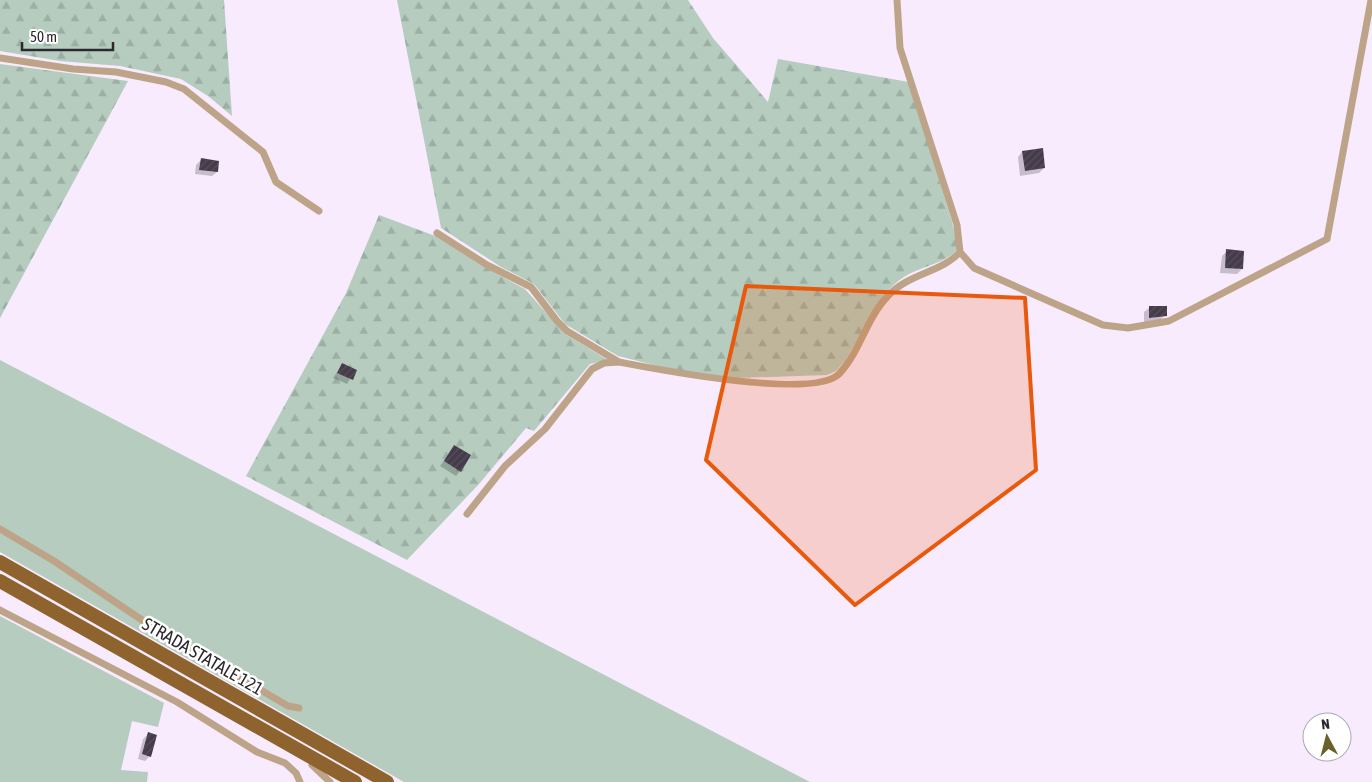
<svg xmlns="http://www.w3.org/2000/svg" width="1372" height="782" font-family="'Asap Condensed',sans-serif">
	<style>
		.grass { fill: #b5ccbe }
		.forest { fill: url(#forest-firs) }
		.shadow { fill: #0003 }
		.building { fill: url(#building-hatch) }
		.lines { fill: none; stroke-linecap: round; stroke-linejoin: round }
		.service { stroke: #bda489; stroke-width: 7 }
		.primary { stroke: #8e632e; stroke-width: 14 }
		.marked { fill: #e8590c; fill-opacity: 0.2; stroke: #e8590c; stroke-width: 4; stroke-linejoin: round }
		.labels { text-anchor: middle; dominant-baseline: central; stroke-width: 5; stroke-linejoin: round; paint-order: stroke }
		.street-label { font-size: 18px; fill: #2d282f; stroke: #fff }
	</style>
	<defs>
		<pattern id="forest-firs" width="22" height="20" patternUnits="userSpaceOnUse" patternTransform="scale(1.25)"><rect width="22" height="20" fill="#b5ccbe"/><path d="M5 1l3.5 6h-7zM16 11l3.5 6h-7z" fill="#9cafa4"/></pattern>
		<pattern id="building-hatch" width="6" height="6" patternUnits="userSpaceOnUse" patternTransform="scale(1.25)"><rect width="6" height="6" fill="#453b4a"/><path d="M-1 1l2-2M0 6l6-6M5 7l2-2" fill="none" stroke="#574f5c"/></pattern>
	</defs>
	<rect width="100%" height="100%" fill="#f9ebfe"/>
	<path class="grass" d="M 0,360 L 810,782 L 404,782 L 0,552 Z
		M 0,616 L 164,703 L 158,727 L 132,721 L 121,770 L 148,772 L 147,782 L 0,782 Z"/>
	<path class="forest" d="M 0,0 L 224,0 L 232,116 L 208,96 L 181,79 L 120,66 L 60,61 L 0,51 Z
		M 397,0 L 688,0 L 713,38 L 768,102 L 778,59 L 909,82 L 952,222 L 957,242 L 956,251 C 941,265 921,266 904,277 C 874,296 864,333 844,362 L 836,371 L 827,375 L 736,378 L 678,371 L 618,356 L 565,324 L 534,284 L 501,267 L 441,228 Z
		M 0,64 L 128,81 L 0,318 Z
		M 379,215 L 438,237 L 482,266 L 525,289 L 565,334 L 608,360 L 590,364 L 534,431 L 526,428 L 479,484 L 407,560 L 246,476 L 346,293 Z"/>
	<path class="shadow" d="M 1022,152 L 1044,168 L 1039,173 L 1020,176 L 1018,157 Z
		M 201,160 L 217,172 L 212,176 L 195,174 L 196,165 Z
		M 1227,251 L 1242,269 L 1237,274 L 1220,273 L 1222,256 Z
		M 1149,308 L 1165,315 L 1160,320 L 1144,323 L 1144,312 Z
		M 342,365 L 355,370 L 347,384 L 333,378 Z
		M 454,446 L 460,471 L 456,476 L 440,466 Z
		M 148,734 L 150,756 L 145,761 L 138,759 L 143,739 Z"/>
	<path class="building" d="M 1043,148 L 1045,168 L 1025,171 L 1022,151 Z
		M 201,158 L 219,161 L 218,172 L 199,170 Z
		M 1226,249 L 1244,251 L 1243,269 L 1225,268 Z
		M 1149,306 L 1167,306 L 1167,316 L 1149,318 Z
		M 342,363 L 357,370 L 353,380 L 337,373 Z
		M 454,445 L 471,455 L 461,472 L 444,461 Z
		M 148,732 L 157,735 L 151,757 L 142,754 Z"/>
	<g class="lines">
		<path class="service" d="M 0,58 L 73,69 L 116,72 L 166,82 L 184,89 L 263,152 L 276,182 L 319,211
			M 437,233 L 487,265 L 531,287 L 557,321 L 567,331 L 619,362
			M 960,252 L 974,268 L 1103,325 L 1128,328 L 1169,321 L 1327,239 L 1371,0
			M 467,514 L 505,466 L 545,429 L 592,369 L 604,363 L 619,362 C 656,369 813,400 839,374 C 860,352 866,319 887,297 C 908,273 941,273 960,252 L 957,225 L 900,48 L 897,0
			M 0,529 L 54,561 L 145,622 L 288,706 L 299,708
			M 0,610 L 177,702 L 257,752 L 285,763 L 296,773 L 300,782
			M 312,765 L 330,782"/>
		<path class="primary" d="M 0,562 L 387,782
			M 0,581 L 355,782"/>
	</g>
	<path class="marked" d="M 746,286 L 1025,298 L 1036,470 L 855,605 L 706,460 Z"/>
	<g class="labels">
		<g class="street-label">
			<text transform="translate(203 656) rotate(30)">STRADA STATALE 121</text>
		</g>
	</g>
	<g transform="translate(1327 737) rotate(353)"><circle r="24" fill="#ffffff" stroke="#aba9ac"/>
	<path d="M0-4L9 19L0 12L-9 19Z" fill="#69602c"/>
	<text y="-8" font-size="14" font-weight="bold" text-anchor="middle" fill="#2d282f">N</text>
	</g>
	<path d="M22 42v8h91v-8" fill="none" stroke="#2d282f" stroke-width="2.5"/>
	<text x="30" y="42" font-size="15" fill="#2d282f" stroke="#ffffff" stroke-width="4" paint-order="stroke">50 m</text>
</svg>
